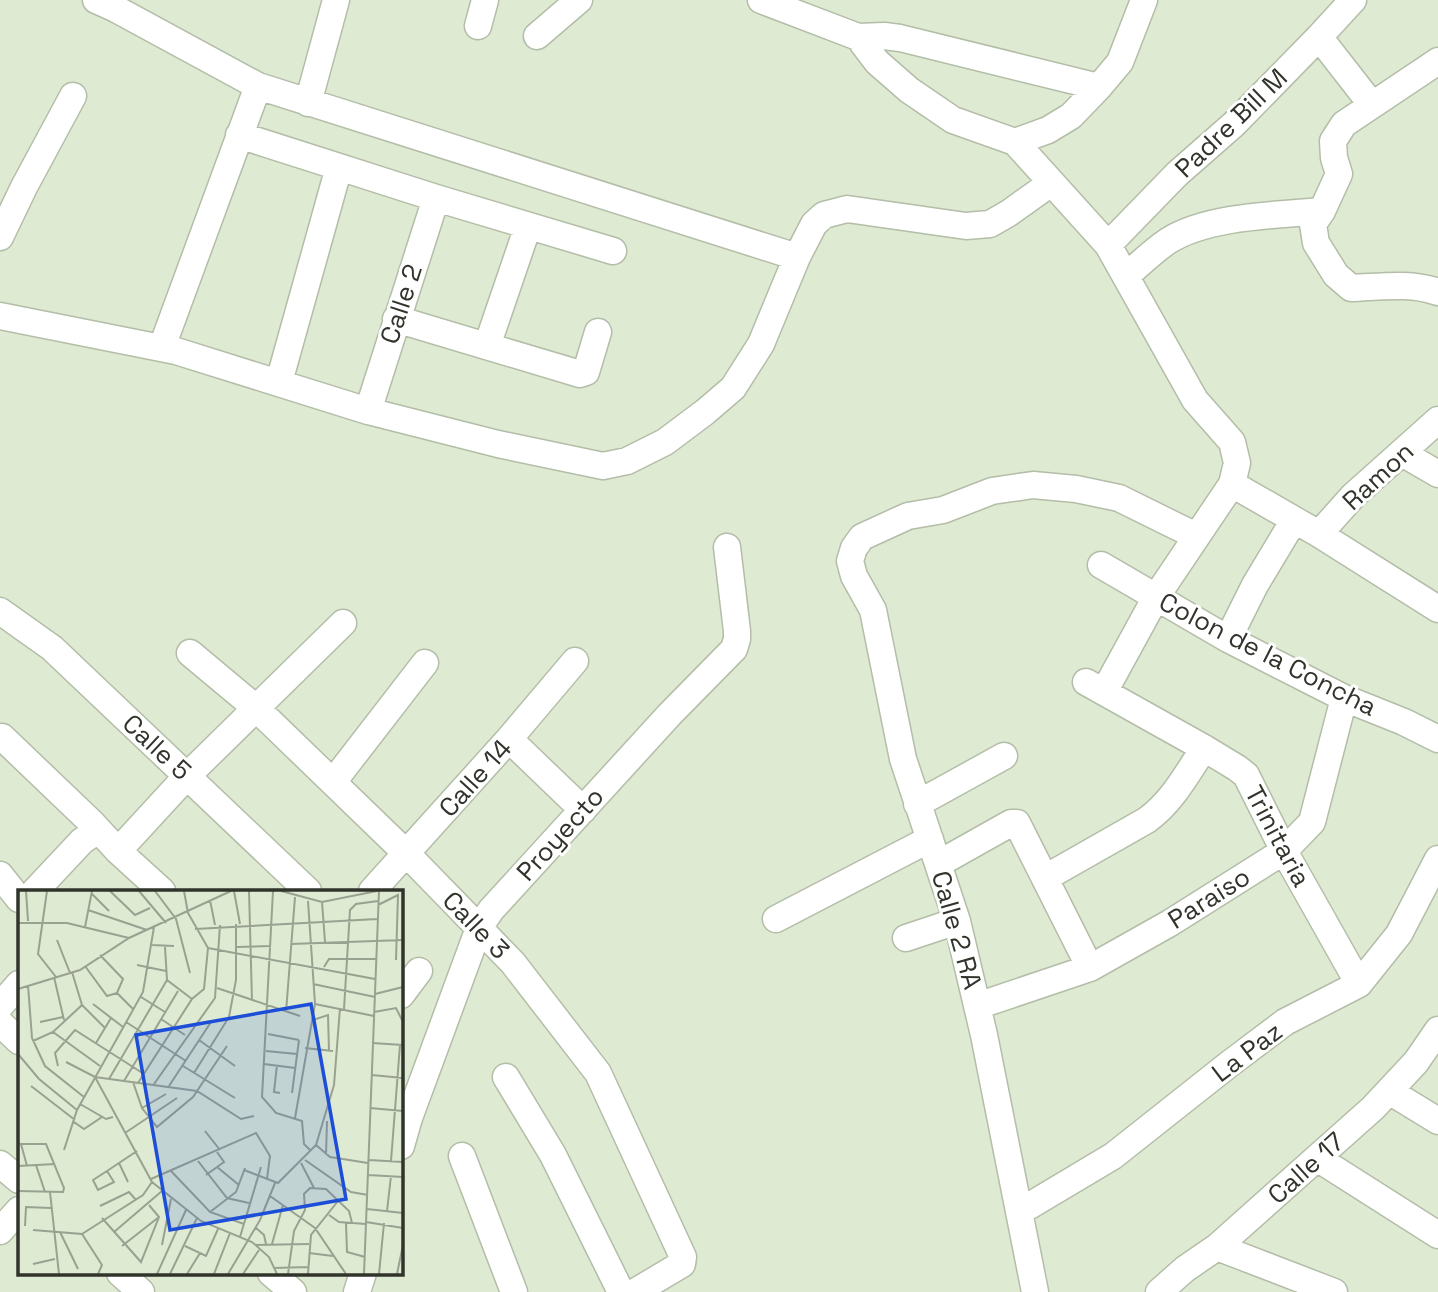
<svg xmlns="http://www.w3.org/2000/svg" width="1438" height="1292" font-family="'Space Grotesk',sans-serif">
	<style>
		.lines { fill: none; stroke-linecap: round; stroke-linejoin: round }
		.minor-casing { stroke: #b3bda7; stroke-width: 29 }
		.minor { stroke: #fff; stroke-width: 26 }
		.labels { text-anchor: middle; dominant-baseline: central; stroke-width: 6; stroke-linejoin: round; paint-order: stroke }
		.street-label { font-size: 26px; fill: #30342b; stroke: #fff }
		.inset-road { fill: none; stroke: #99a190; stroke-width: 2 }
		.view { fill: #1d4ed8; fill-opacity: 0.15; stroke: #1d4ed8; stroke-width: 3.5 }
		.inset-edge { fill: none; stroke: #30342b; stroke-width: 3.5 }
	</style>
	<rect width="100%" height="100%" fill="#dfead3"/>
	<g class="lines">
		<defs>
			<path id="minor" d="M 96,0 L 116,9 L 258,86 L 797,257
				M 761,0 L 858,37 L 877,62 L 909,90 L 953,120 L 1015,142 L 1108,245 L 1195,400 L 1232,442 L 1237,463 L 1232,484 L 1156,597 L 1104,692
				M 478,26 L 485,0
				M 537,36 L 579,0
				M 858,37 L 884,36 L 900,38 L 1099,87
				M 1319,37 L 1372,105
				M 1438,61 L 1344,124 L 1333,141 L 1334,158 L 1339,174 L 1322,211 L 1313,224 L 1316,243 L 1336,275 L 1351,288 C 1380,287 1410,282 1438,292
				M 308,103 L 336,0
				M 239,135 L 436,198 L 613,251
				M 1015,142 L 1048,130 L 1071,116 L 1099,87 L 1120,62 L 1144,0
				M 0,237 L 24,187 L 73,96
				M 1108,245 L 1177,174 L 1234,124 L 1319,37 L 1353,0
				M 1126,276 C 1140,264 1153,251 1168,241 C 1207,216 1276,215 1322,211
				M 0,316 L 176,351 L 368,411 L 498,444 L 603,466 L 627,461 L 665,442 L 705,412 L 733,388 L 761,344 L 797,257 L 814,224 L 824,215 L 847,209 L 966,226 L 990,224 L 1009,213 L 1051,183
				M 396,319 L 580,374 L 586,372 L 598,332
				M 487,346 L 528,226
				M 162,347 L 258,86
				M 279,382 L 339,167
				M 368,411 L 436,198
				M 1402,453 L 1438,474
				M 1232,484 L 1319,534 L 1438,609
				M 1319,534 L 1353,496 L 1438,420
				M 1101,565 L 1228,639 L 1344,698 L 1404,722 L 1438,739
				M 0,611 L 52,648 L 308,891
				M 1228,639 L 1255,585 L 1294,520
				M 190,653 L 257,709 L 407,854 L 513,963 L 598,1073 L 683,1257 L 682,1264 L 635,1292
				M 1086,682 L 1204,748 L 1237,768 L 1246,775 L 1284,851 L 1359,984
				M 2,737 L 93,824 L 118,851 L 162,891
				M 509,739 L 583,810
				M 333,782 L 425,663
				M 917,804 L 1004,756
				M 118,851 L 187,776 L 343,623
				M 938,864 L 1011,823 L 1017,823 L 1090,968
				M 0,875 L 19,899
				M 1045,878 L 1147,820 C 1172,802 1187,774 1204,748
				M 35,891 L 82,841 L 98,830
				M 372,891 L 509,739 L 575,661
				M 776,919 L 930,839
				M 906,938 L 957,921
				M 401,995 L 419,971
				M 0,1006 L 19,984
				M 977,1006 L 1090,968 L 1170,923 L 1284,851 L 1312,822 L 1344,698
				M 0,1023 L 19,1041
				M 506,1077 L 553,1155 L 621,1292
				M 1389,1091 L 1438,1121
				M 401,1146 L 409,1118 L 479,928 L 491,910 L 670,714 L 734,649 L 737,639 L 737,631 L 727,547
				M 462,1156 L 514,1292
				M 1317,1158 L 1438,1235
				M 0,1164 L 19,1180
				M 1019,1212 L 1113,1156 L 1228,1065 L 1285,1022 L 1359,984 L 1399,934 L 1438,859
				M 0,1231 L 19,1210
				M 1217,1247 L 1334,1292
				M 120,1273 L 141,1292
				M 271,1273 L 293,1292
				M 357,1292 L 363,1273
				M 1035,1292 L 984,1035 L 957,921 L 903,759 L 873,610 L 854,576 L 850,561 L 854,548 L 862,537 L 908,516 L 943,510 L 992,491 L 1033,485 L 1076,489 L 1119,498 L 1196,536
				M 1159,1292 L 1185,1269 L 1217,1247 L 1373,1108 L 1416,1062 L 1438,1030"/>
		</defs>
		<use href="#minor" class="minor-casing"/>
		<use href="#minor" class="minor"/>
	</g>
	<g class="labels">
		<g class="street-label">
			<text transform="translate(1231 123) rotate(-44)">Padre Bill M</text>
			<text transform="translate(401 304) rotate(-72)">Calle 2</text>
			<text transform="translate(1378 476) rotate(-43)">Ramon</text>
			<text transform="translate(1268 654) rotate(27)">Colon de la Concha</text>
			<text transform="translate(157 747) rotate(43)">Calle 5</text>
			<text transform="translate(475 778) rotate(-48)">Calle 14</text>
			<text transform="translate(560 834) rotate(-48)">Proyecto</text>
			<text transform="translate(1278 836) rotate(62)">Trinitaria</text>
			<text transform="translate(1209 898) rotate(-32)">Paraiso</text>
			<text transform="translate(476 925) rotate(46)">Calle 3</text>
			<text transform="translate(957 930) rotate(74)">Calle 2 RA</text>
			<text transform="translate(1247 1052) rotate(-37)">La Paz</text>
			<text transform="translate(1306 1168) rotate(-42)">Calle 17</text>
		</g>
	</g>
	<g transform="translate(18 890)">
		<rect width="385" height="385" fill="#dfead3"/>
		<path class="inset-road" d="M 8,1 L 10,31M 29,1 L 20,64 L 38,87M 92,1 L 117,25 L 132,18M 121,1 L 148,33M 137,1 L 158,29 L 172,83M 166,1 L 170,23 L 190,58M 216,1 L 222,34M 231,1 L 234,111M 255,1 L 244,207 L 258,223 L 284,231 L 286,254 L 293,261M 263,1 L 304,12 L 359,1M 73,3 L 91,21M 192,10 L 197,35M 304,12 L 307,52M 360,15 L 380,5 L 378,70M 70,20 L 129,40M 0,33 L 49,33 L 111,48M 67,37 L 74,1M 177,39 L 359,29M 39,50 L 52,83M 273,54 L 385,50M 134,55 L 156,56M 147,57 L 149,90 L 174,109M 219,57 L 253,56M 190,58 L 357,89M 119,75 L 148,81M 67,76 L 89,106 L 99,103 L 105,89 L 82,65M 306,77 L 311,69 L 358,69M 54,82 L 64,115 L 87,138M 36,87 L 46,130M 295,94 L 357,107M 10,95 L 14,148 L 27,176 L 66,207M 199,98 L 282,126M 0,99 L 62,80 L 111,48 L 213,1M 99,103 L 115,119M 357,104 L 385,97M 123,107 L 147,122M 75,114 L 105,137M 297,114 L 356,126M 326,119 L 332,20 L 338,14 L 360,11M 268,122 L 277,7M 356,122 L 378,118 L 385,132M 143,129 L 167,145M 295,130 L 310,125 L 311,161M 22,132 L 45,127M 108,132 L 168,171M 35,142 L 82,176M 250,144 L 281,150M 181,150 L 217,176M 15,151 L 35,142 L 64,115M 78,153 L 93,128M 354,153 L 385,155M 287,158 L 315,161M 248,161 L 279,164M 0,164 L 21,189 L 59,220M 48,172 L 77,187 L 179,201 L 223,229 L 236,226M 246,174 L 277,178M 259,175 L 256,202 L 262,203M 40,176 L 37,163 L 57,140 L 126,184M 165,176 L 217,208M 176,183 L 211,127 L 218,90 L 218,34M 354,185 L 385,188M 77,187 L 134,292 L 183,331 L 234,352 L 251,367 L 259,384M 91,189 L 149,90M 106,191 L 160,101M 115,192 L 124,218 L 139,237 L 175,207 L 209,156M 120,193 L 174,109 L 186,99 L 190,58M 136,194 L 197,108 L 202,35M 13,196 L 57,230M 151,196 L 193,132M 274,203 L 281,150M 62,214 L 88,229 L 95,227M 124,218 L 148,204M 352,218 L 385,221M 277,228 L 297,114 L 290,11M 56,232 L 66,239 L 84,227M 187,241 L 202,260M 107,243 L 159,208M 0,254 L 28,254 L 46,298 L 45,302 L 0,301M 3,254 L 9,276M 298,255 L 312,267 L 350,273M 46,260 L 59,220 L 125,102 L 136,37M 308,265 L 309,231M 287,270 L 333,302 L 350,305M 351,270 L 385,272M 180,271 L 209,308 L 231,313M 373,271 L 382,155M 101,273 L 110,292M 283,273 L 296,298M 18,275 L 27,302M 0,276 L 37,274M 199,277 L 221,295M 226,280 L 260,293 L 298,255 L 316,195 L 322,118M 89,281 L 96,292 L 80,300 L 75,290 L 89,281 L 119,261M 153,281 L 192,322 L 226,334M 188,285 L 206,272 L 199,262M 350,285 L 385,287M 133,289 L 238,243 L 252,266 L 249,289M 32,302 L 41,384M 252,306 L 297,338 L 328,384M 82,316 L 111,302 L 118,310M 349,319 L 385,323M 369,321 L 373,286M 192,322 L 218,302 L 227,278M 311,325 L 321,332 L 348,334M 84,328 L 123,372 L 141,327 L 131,315M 348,332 L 385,338M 328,333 L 329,362 L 347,367M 7,336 L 8,317 L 33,318M 237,337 L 246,345 L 248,354M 15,340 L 64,344 L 84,375 L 80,384M 42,342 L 60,379M 96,342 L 144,301M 64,344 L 125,305 L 134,292M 222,347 L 243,277M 254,354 L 265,315M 144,355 L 153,309M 237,355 L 291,354M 104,356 L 141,327M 167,356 L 188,366 L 200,339M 291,363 L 315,366M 15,374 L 37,369M 256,378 L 290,377M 139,384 L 168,320M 152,384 L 179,328M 169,384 L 182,363M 196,384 L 212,343M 210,384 L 242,330 L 257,293M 225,384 L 241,360M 270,384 L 276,341 L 287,320 L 286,304 L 292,298 L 308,299 L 331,321 L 334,333M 290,384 L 293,345 L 320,311M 346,384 L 361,1M 361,384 L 366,333M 379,384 L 385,355"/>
		<path class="view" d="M 293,114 L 328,309 L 152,340 L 118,145 Z"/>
		<rect width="385" height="385" class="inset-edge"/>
	</g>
</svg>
